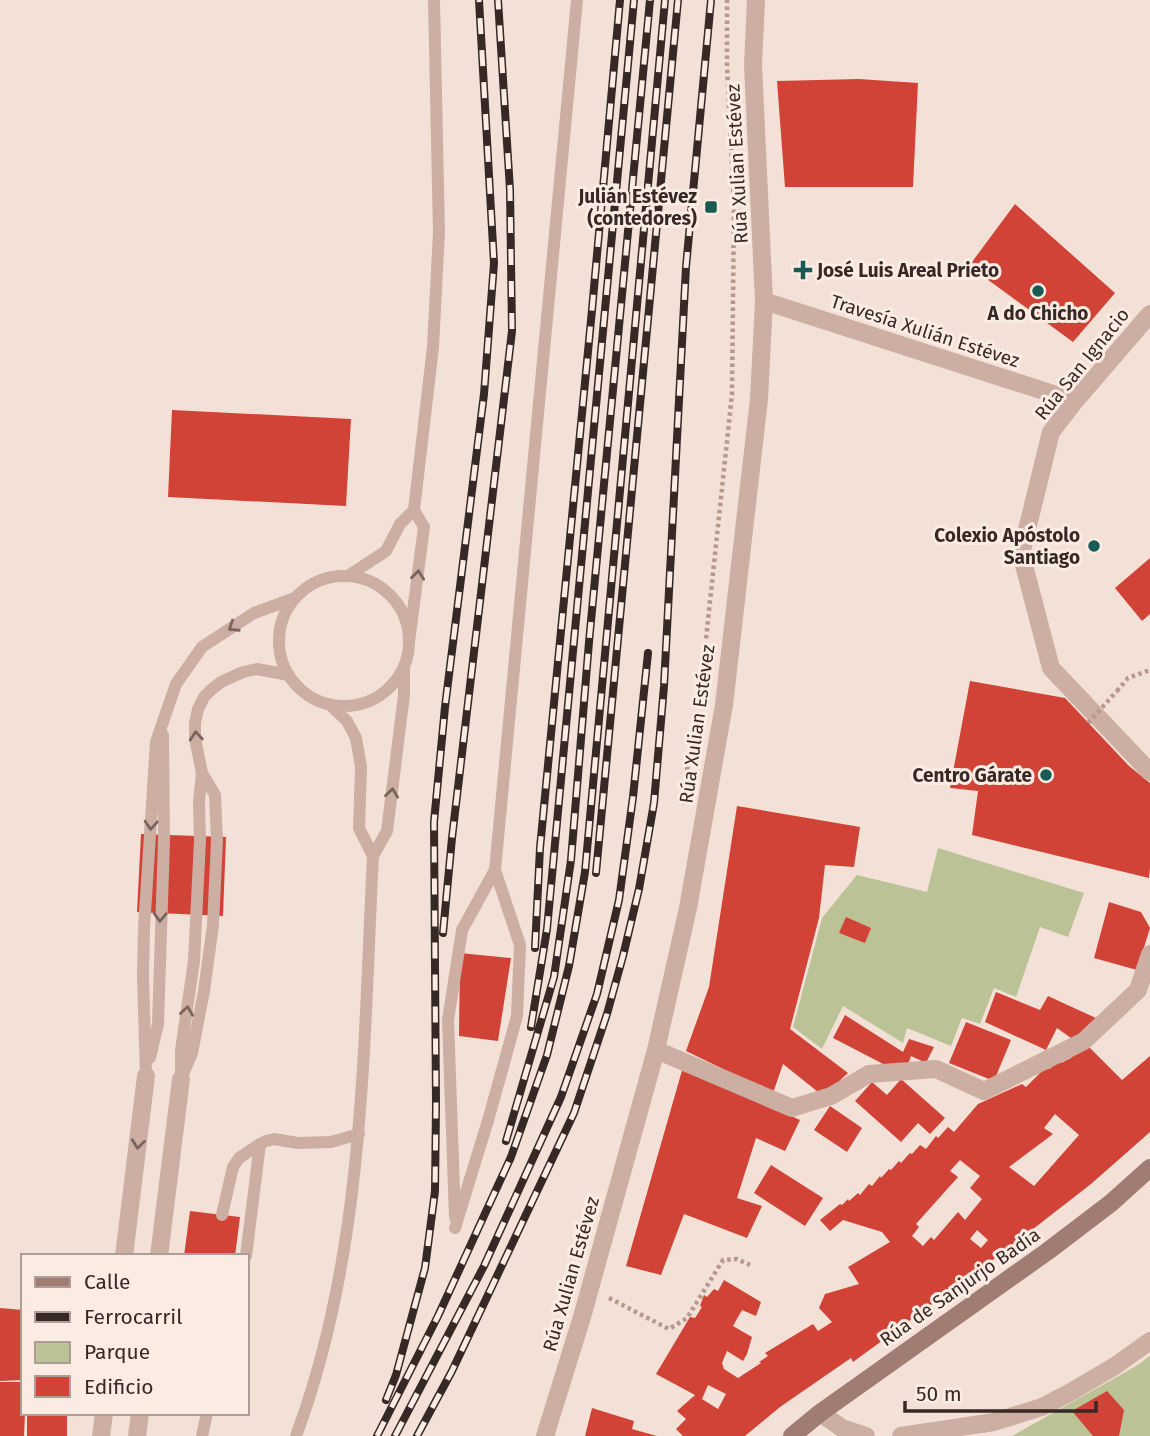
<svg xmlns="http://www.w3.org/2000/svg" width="1150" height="1436" font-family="'Fira Sans',sans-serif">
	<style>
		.green { fill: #bbc396 }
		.building { fill: #d14337; fill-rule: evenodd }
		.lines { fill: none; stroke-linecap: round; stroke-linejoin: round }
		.path { stroke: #b8988c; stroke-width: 4.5; stroke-dasharray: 3.5 3.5; stroke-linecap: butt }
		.service { stroke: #ccaea2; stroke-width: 12 }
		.minor { stroke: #ccaea2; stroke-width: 18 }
		.tertiary { stroke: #ccaea2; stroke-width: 18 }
		.secondary { stroke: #a07c73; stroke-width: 18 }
		.rail-casing { stroke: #362825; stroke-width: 8 }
		.rail { stroke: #fbece3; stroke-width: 5; stroke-dasharray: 16; stroke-linecap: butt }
		.path-bridge { stroke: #b8988c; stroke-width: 4.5; stroke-dasharray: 3.5 3.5; stroke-linecap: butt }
		.oneway { stroke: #7a645d }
		.poi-dot { fill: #175b54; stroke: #fbece3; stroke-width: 2.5 }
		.labels { text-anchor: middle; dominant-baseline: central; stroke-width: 6; stroke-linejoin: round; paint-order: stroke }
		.street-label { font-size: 19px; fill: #362825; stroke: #fbece3 }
		.poi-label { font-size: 19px; font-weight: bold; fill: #362825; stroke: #fbece3; text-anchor: end }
	</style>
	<rect width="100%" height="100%" fill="#f3e1d7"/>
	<path class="green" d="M 938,848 L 1084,893 L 1068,937 L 1040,927 L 1016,997 L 994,988 L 980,1024 L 962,1018 L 951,1046 L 907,1028 L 903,1043 L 843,1006 L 822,1049 L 793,1027 L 822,918 L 857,875 L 927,892 Z
		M 1150,1356 L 1150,1436 L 1012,1436 L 1136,1366 Z"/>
	<path class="building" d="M 859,79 L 918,83 L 913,187 L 785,187 L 777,81 Z
		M 1015,204 L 1115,293 L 1073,342 L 969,266 Z
		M 172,410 L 351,419 L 346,506 L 168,497 Z
		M 1150,558 L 1150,614 L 1142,621 L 1115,588 Z
		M 970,681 L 1065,698 L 1129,766 L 1150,783 L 1150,868 L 1149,878 L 972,835 L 978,791 L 950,788 Z
		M 737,806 L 860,827 L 854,867 L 825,865 L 819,918 L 790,1029 L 848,1073 L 823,1096 L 783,1064 L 773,1093 L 686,1051 L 709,987 Z
		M 141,834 L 226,837 L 223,916 L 137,912 Z
		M 1109,902 L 1141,912 L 1150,928 L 1137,970 L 1094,958 Z
		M 846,917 L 871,928 L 865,943 L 839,933 Z
		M 460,953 L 511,958 L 498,1041 L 459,1036 Z
		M 996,992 L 1040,1010 L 1048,996 L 1098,1019 L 1075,1041 L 1057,1028 L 1046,1050 L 985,1022 Z
		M 845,1015 L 903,1052 L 909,1039 L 934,1047 L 926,1063 L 911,1056 L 907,1067 L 889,1067 L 833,1038 Z
		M 966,1022 L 1011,1040 L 994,1081 L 949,1063 Z
		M 1089,1047 L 1122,1080 L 1150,1056 L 1150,1132 L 1091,1184 L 1002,1253 L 853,1362 L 851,1358 L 780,1407 L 745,1436 L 683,1436 L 676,1429 L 686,1419 L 677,1411 L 695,1395 L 656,1374 L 690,1317 L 695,1318 L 702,1307 L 700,1306 L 704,1295 L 707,1297 L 714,1289 L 718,1291 L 724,1280 L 761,1302 L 756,1316 L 742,1310 L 733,1326 L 752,1337 L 747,1354 L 743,1361 L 727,1351 L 722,1363 L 724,1369 L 738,1378 L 761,1363 L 759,1362 L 768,1356 L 765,1353 L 813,1324 L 818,1331 L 832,1322 L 819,1308 L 825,1294 L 859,1284 L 848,1267 L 890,1242 L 882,1232 L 843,1220 L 830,1231 L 820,1220 L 840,1204 L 842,1205 L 848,1199 L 849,1201 L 858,1193 L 860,1195 L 869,1184 L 872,1186 L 880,1176 L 881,1178 L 889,1169 L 891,1170 L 899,1161 L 901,1163 L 910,1153 L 912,1154 L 920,1145 L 926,1149 L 936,1136 L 938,1138 L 948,1127 L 954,1132 L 978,1104 L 1022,1084 L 1026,1087 L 1046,1067 L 1050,1069 L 1058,1060 L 1061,1063 L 1071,1058 L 1075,1053 L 1076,1055 ZM 1055,1114 L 1079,1135 L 1034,1186 L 1009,1167 L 1053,1134 L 1044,1128 ZM 960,1160 L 980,1176 L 970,1188 L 982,1199 L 965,1220 L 958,1212 L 934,1240 L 931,1237 L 923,1246 L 912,1236 L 919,1227 L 916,1224 L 958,1177 L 950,1171 ZM 977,1230 L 988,1240 L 981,1248 L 970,1239 ZM 708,1385 L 726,1394 L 718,1409 L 702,1399 Z
		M 683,1067 L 800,1120 L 785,1151 L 756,1138 L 737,1198 L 762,1206 L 747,1238 L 684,1214 L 661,1275 L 626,1266 Z
		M 901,1079 L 945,1118 L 930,1134 L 918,1123 L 901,1142 L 855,1101 L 872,1082 L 887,1095 Z
		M 830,1106 L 862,1128 L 847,1152 L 814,1130 Z
		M 771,1165 L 823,1198 L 805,1226 L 754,1193 Z
		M 190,1211 L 240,1217 L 235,1256 L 184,1256 Z
		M 0,1308 L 23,1310 L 23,1380 L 0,1381 Z
		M 0,1382 L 23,1382 L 23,1413 L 25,1413 L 24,1436 L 0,1436 Z
		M 1107,1391 L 1124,1410 L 1119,1436 L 1093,1436 L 1072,1411 Z
		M 592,1408 L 634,1421 L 632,1429 L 657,1436 L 585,1436 Z
		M 27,1413 L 67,1413 L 67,1436 L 27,1436 Z"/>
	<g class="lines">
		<path class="path" d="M 1117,691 L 1128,678 L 1150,670
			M 685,804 L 682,797 L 699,705 L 732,394 L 734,205 L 727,67 L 727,0
			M 609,1298 L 669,1329 L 687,1318 L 723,1260 L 737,1259 L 750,1265"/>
		<path class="service" d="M 348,576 L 386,551 L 400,524 L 414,510
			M279 641a65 65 0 1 1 130 0a65 65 0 1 1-130 0Z
			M 409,642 L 424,527 L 414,510 L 433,347 L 439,232 L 434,0
			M 329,704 L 347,721 L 356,738 L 361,767 L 359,828 L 373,856
			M 150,1058 L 158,1024 L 164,841 L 163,735
			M 184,1072 L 192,1053 L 204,991 L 213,925 L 217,840 L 215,795 L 202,773
			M 146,1076 L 143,976 L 144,928 L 156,742 L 176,684 L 202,647 L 254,613 L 295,598
			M 181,1079 L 181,1050 L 194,961 L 200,840 L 199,802 L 202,773 L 195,738 L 195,723 L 198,709 L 204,697 L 212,689 L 221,682 L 243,672 L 257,669 L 289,675
			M 222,1215 L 233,1167 L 239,1158 L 260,1144 L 266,1141 L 274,1139 L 298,1143 L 331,1142 L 359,1134
			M 455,1217 L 448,1020 L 462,930 L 495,870
			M 455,1228 L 489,1117 L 517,1016 L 520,945 L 495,870 L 577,0
			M 246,1256 L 260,1144
			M 202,1436 L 207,1413
			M 296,1436 C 365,1251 363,1051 373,856 L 387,831 L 404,695 L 404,666"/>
		<path class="minor" d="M 764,301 L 1075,401
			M 1150,314 L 1075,401 L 1051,432 L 1021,554 L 1051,668 L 1150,772
			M 656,1050 L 792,1108 L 831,1096 L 869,1074 L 936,1069 L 984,1091 L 1084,1041 L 1138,990 L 1150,954
			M 820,1413 L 842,1428 L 866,1436
			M 545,1436 L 582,1317 L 656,1050 L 688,908 L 724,705 L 759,399 L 764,301 L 753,65 L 756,0
			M 901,1436 L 994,1422 L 1042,1407 L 1069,1393 L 1115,1366 L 1150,1341"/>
		<path class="tertiary" d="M 124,1256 L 146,1076
			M 159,1256 L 181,1079
			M 101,1436 L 104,1413
			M 137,1436 L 140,1413"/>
		<path class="secondary" d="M 792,1436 L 820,1413 L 1048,1251 L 1111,1203 L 1150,1168"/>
		<defs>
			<path id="rail" d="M 596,873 L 678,0
				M 443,933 L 452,838 L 512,331 L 510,190 L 498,0
				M 535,948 L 540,848 L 592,310 L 620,0
				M 531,1027 L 547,929 L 634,0
				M 506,1141 L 554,977 L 571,860 L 589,642 L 650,0
				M 386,1400 L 396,1375 L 425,1268 L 435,1191 L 436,1105 L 434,822 L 445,707 L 484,394 L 494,263 L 479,0
				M 377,1436 L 438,1316 L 511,1157 L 547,1055 L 569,966 L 585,872 L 665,0
				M 395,1436 L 484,1266 L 561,1097 L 597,994 L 619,900 L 633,797 L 648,653
				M 417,1436 L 452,1371 L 574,1113 L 607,1014 L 623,956 L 639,889 L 654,803 L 664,686 L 686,267 L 711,0"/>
		</defs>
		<use href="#rail" class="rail-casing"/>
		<use href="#rail" class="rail"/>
		<path class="path-bridge" d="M 1088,723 L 1117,691"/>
	</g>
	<defs><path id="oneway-chevron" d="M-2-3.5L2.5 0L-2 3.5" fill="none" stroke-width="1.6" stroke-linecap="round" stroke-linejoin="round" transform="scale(1.75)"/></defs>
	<g class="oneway">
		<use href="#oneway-chevron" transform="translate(418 575) rotate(-83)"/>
		<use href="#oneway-chevron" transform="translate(233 627) rotate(147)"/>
		<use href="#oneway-chevron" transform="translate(196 736) rotate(-95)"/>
		<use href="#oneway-chevron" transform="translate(392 793) rotate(-83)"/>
		<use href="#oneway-chevron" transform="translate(151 825) rotate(93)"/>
		<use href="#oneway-chevron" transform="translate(160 917) rotate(92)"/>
		<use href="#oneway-chevron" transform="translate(187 1011) rotate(-82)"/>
		<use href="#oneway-chevron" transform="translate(138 1144) rotate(97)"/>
	</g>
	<g class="poi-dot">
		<rect x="704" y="200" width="14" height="14" rx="3.5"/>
		<path d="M799.5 259.5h7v7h7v7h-7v7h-7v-7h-7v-7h7z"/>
		<circle cx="1038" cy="291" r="7"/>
		<circle cx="1094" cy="546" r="7"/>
		<circle cx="1046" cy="775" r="7"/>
	</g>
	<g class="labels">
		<g class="street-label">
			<text transform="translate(737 164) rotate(-93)">Rúa Xulian Estévez</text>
			<text transform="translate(925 331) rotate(18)">Travesía Xulián Estévez</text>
			<text transform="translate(1082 364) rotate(-51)">Rúa San Ignacio</text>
			<text transform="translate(697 724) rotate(-82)">Rúa Xulian Estévez</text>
			<text transform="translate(571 1274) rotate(-74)">Rúa Xulian Estévez</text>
			<text transform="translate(960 1287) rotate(-35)">Rúa de Sanjurjo Badía</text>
		</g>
		<g class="poi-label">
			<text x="697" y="196">Julián Estévez<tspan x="697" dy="22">(contedores)</tspan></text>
			<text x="817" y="270" text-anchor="start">José Luis Areal Prieto</text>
			<text x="1038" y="313" text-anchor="middle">A do Chicho</text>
			<text x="1080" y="535">Colexio Apóstolo<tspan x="1080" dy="22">Santiago</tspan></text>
			<text x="1032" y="775">Centro Gárate</text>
		</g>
	</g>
	<rect x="21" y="1254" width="228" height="161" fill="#fbece3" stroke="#ac9e97" stroke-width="2"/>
	<rect x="35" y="1277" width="35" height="10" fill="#a07c73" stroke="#ac9e97" stroke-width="2"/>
	<text x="84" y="1289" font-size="21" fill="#362825">Calle</text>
	<rect x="35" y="1312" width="35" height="10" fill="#362825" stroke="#ac9e97" stroke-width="2"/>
	<text x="84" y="1324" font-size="21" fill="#362825">Ferrocarril</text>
	<rect x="35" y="1342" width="35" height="21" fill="#bbc396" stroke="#ac9e97" stroke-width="2"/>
	<text x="84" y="1359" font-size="21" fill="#362825">Parque</text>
	<rect x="35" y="1376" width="35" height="21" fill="#d14337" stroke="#ac9e97" stroke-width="2"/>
	<text x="84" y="1394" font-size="21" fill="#362825">Edificio</text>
	<path d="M905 1401v10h191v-10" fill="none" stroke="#362825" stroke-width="3.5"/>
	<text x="916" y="1401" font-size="21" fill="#362825" stroke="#fbece3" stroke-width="5" paint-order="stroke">50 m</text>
</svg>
